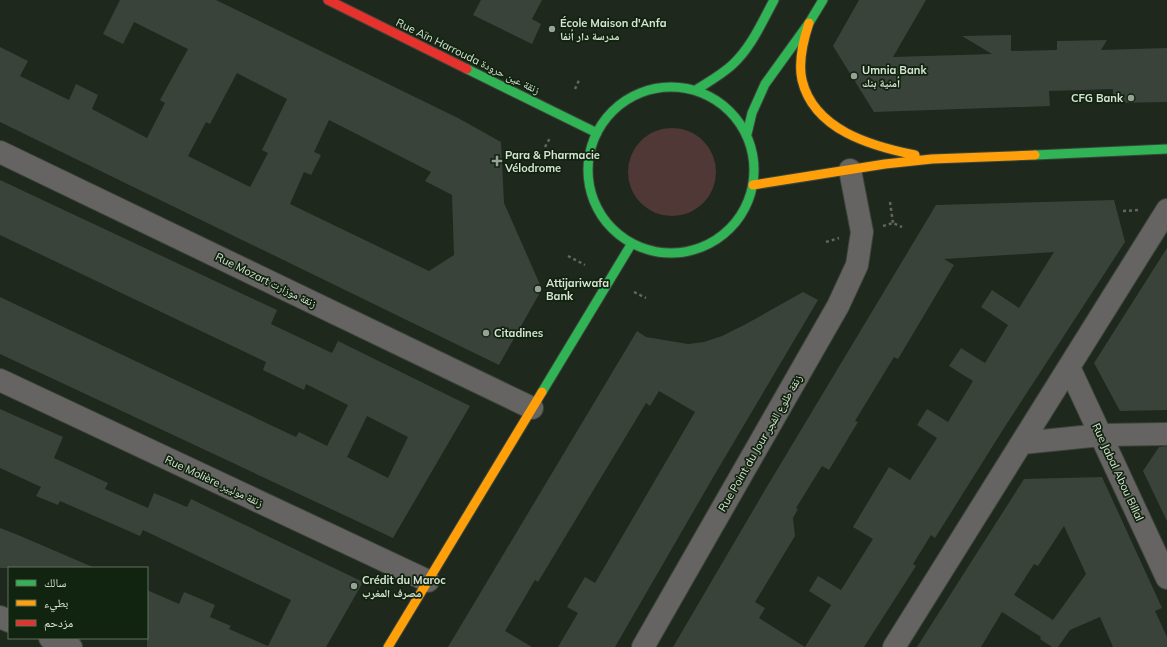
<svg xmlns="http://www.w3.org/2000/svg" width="1167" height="647" font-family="Mulish,'Noto Naskh Arabic',sans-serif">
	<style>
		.green { fill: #503836 }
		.building { fill: #3a4339; fill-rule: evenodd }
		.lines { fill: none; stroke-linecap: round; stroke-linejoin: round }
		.street-casing { stroke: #3c453b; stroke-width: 24 }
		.fast-casing { stroke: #3c453b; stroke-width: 11 }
		.slow-casing { stroke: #3c453b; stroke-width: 11 }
		.jam-casing { stroke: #3c453b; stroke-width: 11 }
		.path { stroke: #646461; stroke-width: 2.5; stroke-dasharray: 3 3; stroke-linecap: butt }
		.street { stroke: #666462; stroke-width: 22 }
		.fast { stroke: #30b455; stroke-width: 9 }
		.slow { stroke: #ff9f0a; stroke-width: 9 }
		.jam { stroke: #e5322d; stroke-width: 9 }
		.poi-dot { fill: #96a295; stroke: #11240f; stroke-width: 1.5 }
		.labels { text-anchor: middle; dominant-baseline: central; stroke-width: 3.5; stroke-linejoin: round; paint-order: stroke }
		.poi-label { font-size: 11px; font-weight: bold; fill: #d7e3d5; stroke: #11240f; text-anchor: start }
		.street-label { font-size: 11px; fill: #d7e3d5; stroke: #11240f }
	</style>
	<rect width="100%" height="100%" fill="#1e281d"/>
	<path class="green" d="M628 172a44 44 0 1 1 88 0a44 44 0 1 1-88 0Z"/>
	<path class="building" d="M 120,0 L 216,0 L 458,118 L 501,142 L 504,203 L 542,289 L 499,365 L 0,122 L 0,47 L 28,61 L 20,76 L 69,100 L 76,84 L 98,95 L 92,109 L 147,138 L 165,103 L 160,100 L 188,49 L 134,22 L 123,44 L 103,34 ZM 237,73 L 287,99 L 262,150 L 268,153 L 250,187 L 188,156 L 206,122 L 210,124 ZM 329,120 L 431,172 L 425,181 L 452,195 L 454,255 L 429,271 L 290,204 L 304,172 L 311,175 L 321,155 L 314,152 Z
		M 481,0 L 542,0 L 532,19 L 541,24 L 532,44 L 473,15 Z
		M 859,0 L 926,0 L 893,57 L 992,54 L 962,36 L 1011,35 L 1011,51 L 1057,50 L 1057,41 L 1107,40 L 1101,50 L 1167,48 L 1167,102 L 1113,103 L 1113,89 L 1049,91 L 1050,106 L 874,112 L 833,46 Z
		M 0,180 L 277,310 L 271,324 L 332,353 L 338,341 L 470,406 L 393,538 L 0,354 L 0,297 L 296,437 L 299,432 L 327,446 L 348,405 L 306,384 L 304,390 L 263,370 L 266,362 L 0,235 ZM 367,416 L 408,437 L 388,478 L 347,457 Z
		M 1114,200 L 1125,242 L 1004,428 L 935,538 L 931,535 L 913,564 L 916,566 L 864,647 L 673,647 L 765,490 L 936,205 ZM 1054,252 L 1019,308 L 992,290 L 981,307 L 1008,325 L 985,363 L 961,348 L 949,366 L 973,381 L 948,422 L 927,409 L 917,425 L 937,438 L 910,480 L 889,467 L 853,527 L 873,539 L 841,590 L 818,576 L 809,591 L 831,605 L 805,647 L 759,618 L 765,608 L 755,602 L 795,536 L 793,518 L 798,509 L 796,508 L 822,466 L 829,470 L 858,422 L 855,421 L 894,357 L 898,359 L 954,265 L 944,259 Z
		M 1167,248 L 1167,410 L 1120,411 L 1094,363 Z
		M 803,292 L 818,300 L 715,474 L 615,647 L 558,647 L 578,613 L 567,607 L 585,577 L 595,583 L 695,412 L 659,391 L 650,406 L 646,403 L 538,582 L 535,580 L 505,631 L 532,647 L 448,647 L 637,331 L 646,337 L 688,344 L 704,342 L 722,336 L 746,324 Z
		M 0,409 L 63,437 L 54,458 L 108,483 L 105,489 L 148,508 L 154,493 L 187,507 L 191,499 L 363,582 L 326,647 L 147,647 L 147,590 L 179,604 L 184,592 L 215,605 L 210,617 L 231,626 L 229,629 L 268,646 L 291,600 L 143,530 L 140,536 L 60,501 L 58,505 L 36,496 L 41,487 L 0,468 Z
		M 1167,446 L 1167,521 L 1143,471 L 1159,447 Z
		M 1102,477 L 1162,608 L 1155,611 L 1167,637 L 1167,647 L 1113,647 L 1100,617 L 1070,630 L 1058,647 L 1052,647 L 1040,639 L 1041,637 L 1002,612 L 981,647 L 917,647 L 1024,479 ZM 1064,526 L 1086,574 L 1053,620 L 1014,595 L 1034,564 L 1038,566 Z
		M 0,528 L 18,535 L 95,568 L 0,568 Z"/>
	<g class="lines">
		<defs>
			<path id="street" d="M 0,152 L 532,408
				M 1069,367 L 1167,578
				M 0,380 L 428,581
				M 1022,443 L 1101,435 L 1167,434
				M 0,617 L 9,621
				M 50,638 L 71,647
				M 643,647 L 838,306 L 857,265 L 862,232 L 850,170
				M 894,647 L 1167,210"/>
			<path id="fast" d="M 467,69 L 597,133
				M588 170a83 83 0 1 1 166 0a83 83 0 1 1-166 0Z
				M 696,90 C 708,82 721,75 732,65 C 751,48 762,22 774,0
				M 747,134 L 752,113 L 765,84 L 809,23 L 823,0
				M 1035,155 L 1167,149
				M 542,392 L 632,243"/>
			<path id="slow" d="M 809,23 C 803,41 798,62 802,80 C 814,130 871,146 915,155
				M 753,185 L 885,164 L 932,159 L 1035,155
				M 388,647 L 542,392"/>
			<path id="jam" d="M 328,0 L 467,69"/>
		</defs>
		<use href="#street" class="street-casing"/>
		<use href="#fast" class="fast-casing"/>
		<use href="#slow" class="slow-casing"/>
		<use href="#jam" class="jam-casing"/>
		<path class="path" d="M 575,89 L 580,78
			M 545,147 L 550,138
			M 890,202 L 893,223
			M 1123,211 L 1140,210
			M 883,226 L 893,223 L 902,227
			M 826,242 L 839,238
			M 568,256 L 585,265
			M 634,292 L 646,298"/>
		<use href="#street" class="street"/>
		<use href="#fast" class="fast"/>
		<use href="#slow" class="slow"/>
		<use href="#jam" class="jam"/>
	</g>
	<g class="poi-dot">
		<circle cx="552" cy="29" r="4"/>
		<circle cx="854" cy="76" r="4"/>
		<circle cx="1131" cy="98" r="4"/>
		<path d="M495 155h4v4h4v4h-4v4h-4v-4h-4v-4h4z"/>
		<circle cx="538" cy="289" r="4"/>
		<circle cx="486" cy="333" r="4"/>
		<circle cx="354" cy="586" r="4"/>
	</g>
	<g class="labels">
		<g class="poi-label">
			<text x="560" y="23">École Maison d'Anfa<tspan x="560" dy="13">مدرسة دار أنفا</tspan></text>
			<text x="862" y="70">Umnia Bank<tspan x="862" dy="13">أمنية بنك</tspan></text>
			<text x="1123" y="98" text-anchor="end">CFG Bank</text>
			<text x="505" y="155">Para &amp; Pharmacie<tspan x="505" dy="13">Vélodrome</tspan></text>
			<text x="546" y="283">Attijariwafa<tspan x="546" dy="13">Bank</tspan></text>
			<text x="494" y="333">Citadines</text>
			<text x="362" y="580">Crédit du Maroc<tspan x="362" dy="13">مصرف المغرب</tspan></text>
		</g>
		<g class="street-label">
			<text transform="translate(468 56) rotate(26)">Rue Aïn Harrouda زنقة عين حرودة</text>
			<text transform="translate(266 280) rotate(26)">Rue Mozart زنقة موزارت</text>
			<text transform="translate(760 443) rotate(-60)">Rue Point du Jour زنقة طلوع الفجر</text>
			<text transform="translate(1118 472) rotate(65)">Rue Jabal Abou Billal</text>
			<text transform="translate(214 481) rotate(25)">Rue Molière زنقة موليير</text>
		</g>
	</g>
	<rect x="8" y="567" width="140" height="72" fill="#11240f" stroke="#60705e"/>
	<rect x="16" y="580" width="20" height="6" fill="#30b455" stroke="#60705e"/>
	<text x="44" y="587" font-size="12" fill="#d7e3d5">سالك</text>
	<rect x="16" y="600" width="20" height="6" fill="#ff9f0a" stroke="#60705e"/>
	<text x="44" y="607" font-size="12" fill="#d7e3d5">بطيء</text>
	<rect x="16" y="620" width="20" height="6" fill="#e5322d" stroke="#60705e"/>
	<text x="44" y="627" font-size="12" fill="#d7e3d5">مزدحم</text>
</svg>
